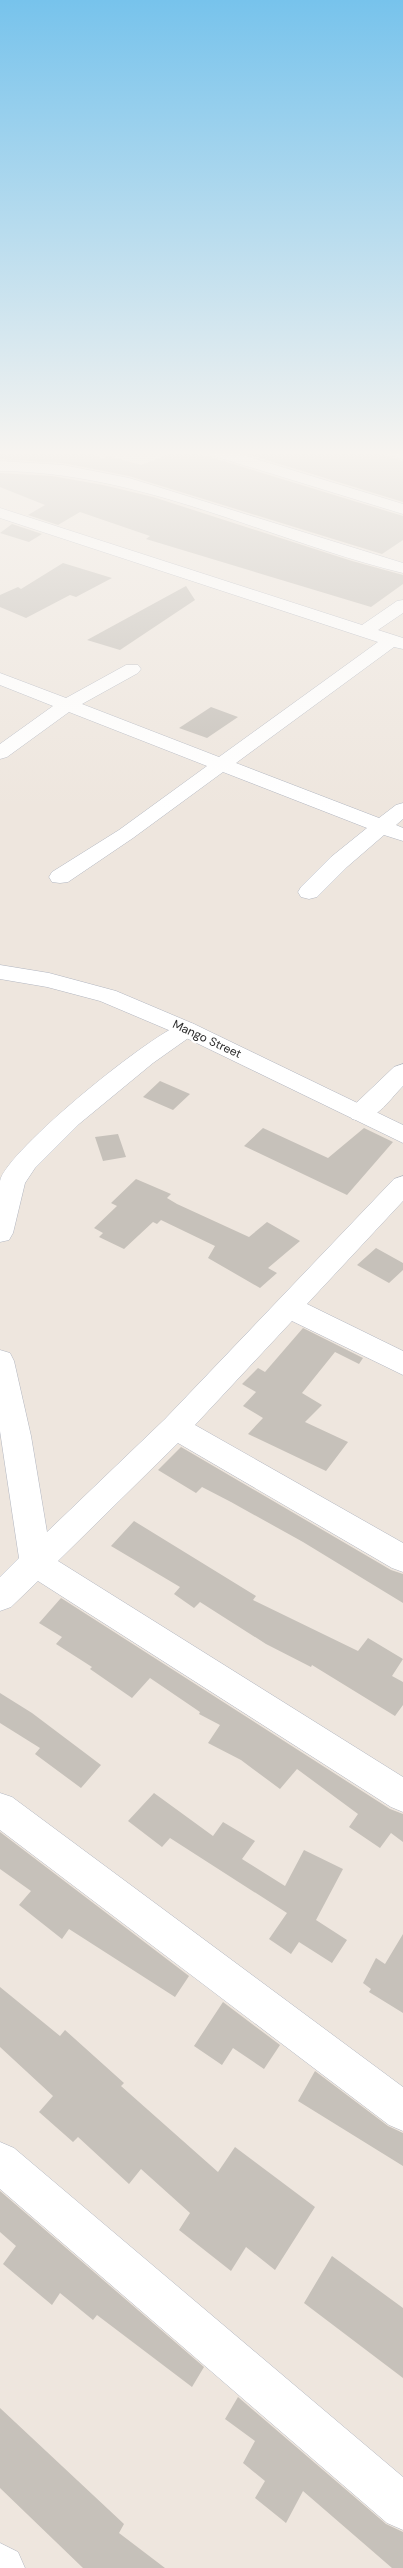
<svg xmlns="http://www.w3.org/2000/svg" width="403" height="2568" font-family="'DM Sans',sans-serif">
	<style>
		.building { fill: #c6c1ba }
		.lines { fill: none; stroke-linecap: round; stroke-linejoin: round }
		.street-casing { stroke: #b2b6c0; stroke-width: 1 }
		.secondary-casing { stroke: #b2b6c0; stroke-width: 1 }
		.street { fill: #fff; fill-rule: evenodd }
		.secondary { fill: #fff; fill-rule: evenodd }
		.labels { text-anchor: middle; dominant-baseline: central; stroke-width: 4.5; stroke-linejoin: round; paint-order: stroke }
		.street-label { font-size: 12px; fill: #2c2c2c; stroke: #fff }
	</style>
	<rect width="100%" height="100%" fill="#eee6de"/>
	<path class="building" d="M 0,449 L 83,449 L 103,459 L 108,456 L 141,465 L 165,456 L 166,449 L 197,449 L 200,454 L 403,516 L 403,540 L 382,554 L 129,476 L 63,463 L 0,459 Z
		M 231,449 L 377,449 L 380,454 L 403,461 L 403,502 Z
		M 0,473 L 52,476 L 103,485 L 153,497 L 352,561 L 403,575 L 403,584 L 371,607 L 146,539 L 150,536 L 80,512 L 58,525 L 28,515 L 45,505 L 0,487 Z
		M 12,524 L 42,534 L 29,542 L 0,533 Z
		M 63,563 L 112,578 L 76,597 L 70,595 L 26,618 L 0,607 L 0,595 L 18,587 L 21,589 Z
		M 186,586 L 195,600 L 120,650 L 87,640 Z
		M 211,707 L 238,717 L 207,738 L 179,728 Z
		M 160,1081 L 190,1094 L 173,1110 L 143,1097 Z
		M 263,1128 L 328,1158 L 364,1128 L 393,1142 L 347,1195 L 244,1146 Z
		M 118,1134 L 126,1157 L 103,1161 L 95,1137 Z
		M 136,1179 L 171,1194 L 167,1198 L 177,1204 L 249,1237 L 267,1222 L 300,1241 L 268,1268 L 277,1273 L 260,1288 L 208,1258 L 215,1246 L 161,1220 L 157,1224 L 153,1222 L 124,1249 L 99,1237 L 103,1233 L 94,1228 L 117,1206 L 111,1203 Z
		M 376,1248 L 403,1263 L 403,1270 L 389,1283 L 357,1265 Z
		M 303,1328 L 363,1358 L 359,1364 L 335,1352 L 302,1393 L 322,1405 L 305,1422 L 348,1442 L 326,1471 L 248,1434 L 263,1418 L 243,1406 L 256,1392 L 242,1384 L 258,1368 L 265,1372 Z
		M 181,1447 L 391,1570 L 403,1574 L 403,1603 L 303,1542 L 231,1502 L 202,1487 L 196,1493 L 158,1470 Z
		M 134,1521 L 256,1596 L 253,1600 L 358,1651 L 368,1638 L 403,1659 L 392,1676 L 403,1682 L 403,1705 L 395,1716 L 312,1665 L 311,1667 L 266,1644 L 200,1602 L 194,1608 L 174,1594 L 180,1587 L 111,1546 Z
		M 61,1598 L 390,1809 L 403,1814 L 403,1842 L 391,1833 L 380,1848 L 349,1827 L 358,1814 L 297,1769 L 280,1789 L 241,1760 L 208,1743 L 220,1725 L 199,1714 L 200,1712 L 150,1678 L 132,1698 L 90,1669 L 92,1667 L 56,1644 L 62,1637 L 39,1623 Z
		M 0,1693 L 32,1713 L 101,1765 L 81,1788 L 35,1754 L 40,1748 L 0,1723 Z
		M 154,1793 L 213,1836 L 223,1822 L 255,1841 L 242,1859 L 285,1886 L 304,1850 L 343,1869 L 316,1920 L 347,1940 L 332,1963 L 299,1942 L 291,1954 L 269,1939 L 287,1913 L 170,1838 L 162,1847 L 128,1821 Z
		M 0,1832 L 189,1976 L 175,1997 L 69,1929 L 62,1939 L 19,1905 L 31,1891 L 0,1869 Z
		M 403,1934 L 403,2013 L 369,1992 L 371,1989 L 363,1983 L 376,1958 L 385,1964 Z
		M 0,1987 L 60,2036 L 65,2030 L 124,2083 L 121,2086 L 218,2172 L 235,2147 L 315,2207 L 275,2270 L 246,2247 L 231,2271 L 179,2230 L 190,2213 L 141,2169 L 129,2184 L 78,2137 L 73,2142 L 39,2112 L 53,2096 L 0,2047 Z
		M 223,2002 L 280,2045 L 264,2069 L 233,2048 L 222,2065 L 194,2046 Z
		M 315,2071 L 388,2126 L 403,2133 L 403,2166 L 298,2101 Z
		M 0,2191 L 204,2367 L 192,2387 L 97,2315 L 93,2320 L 60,2293 L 52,2305 L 3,2264 L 16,2246 L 0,2232 Z
		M 332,2256 L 403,2308 L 403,2378 L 304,2303 Z
		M 238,2397 L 386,2524 L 403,2532 L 403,2568 L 392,2568 L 303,2491 L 286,2523 L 255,2498 L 265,2481 L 243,2463 L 255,2441 L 225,2419 Z
		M 0,2408 L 124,2524 L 119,2533 L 165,2568 L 83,2568 L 0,2488 Z"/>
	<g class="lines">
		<defs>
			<path id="street" d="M 199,449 L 223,449 L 403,504 L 403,514 L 201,452 Z
				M 379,449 L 403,449 L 403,459 L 381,452 Z
				M 0,461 L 63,465 L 129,478 L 403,563 L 403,573 C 268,540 141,472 0,471 Z
				M 0,508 L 362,625 L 397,601 L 403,600 L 403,613 L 378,630 L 403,638 L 403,649 L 394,647 L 236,763 L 379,818 L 396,805 L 403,803 L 403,819 L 396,825 L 403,828 L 403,841 L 384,835 L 347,867 L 317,897 L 309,899 L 301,897 L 298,892 L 301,887 L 331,857 L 367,828 L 223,772 L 133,838 L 68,882 L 60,883 L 52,882 L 49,877 L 52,872 L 119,830 L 207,766 L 69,712 L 7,757 L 0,759 L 0,744 L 53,706 L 0,685 L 0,673 L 66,698 L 126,665 L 138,665 L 141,669 L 138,673 L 82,704 L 219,757 L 378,642 L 0,518 Z
				M 186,1022 L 194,1024 L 198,1029 L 194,1034 L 153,1063 L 79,1124 L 35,1168 L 25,1183 L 13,1233 L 9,1240 L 0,1242 C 0,1223 0,1200 0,1181 C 6,1151 155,1030 186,1022 Z
				M 403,1064 L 403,1086 C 389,1100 374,1125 352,1119 L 349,1113 L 352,1107 L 394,1067 Z
				M 403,1176 L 403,1201 L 307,1304 L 403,1351 L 403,1375 L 292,1321 L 195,1425 L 403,1543 L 403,1572 L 392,1568 L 178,1443 L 58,1561 L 403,1777 L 403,1812 L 391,1807 L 38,1581 L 11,1607 L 0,1611 L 0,1577 L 19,1558 L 0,1431 L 0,1350 L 10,1353 L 14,1361 L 31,1436 L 47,1532 L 165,1419 L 394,1179 Z
				M 0,1793 L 12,1797 L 403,2087 L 403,2131 L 389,2125 L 0,1830 Z
				M 0,2142 L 14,2148 L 403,2477 L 403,2530 L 387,2523 L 0,2189 Z
				M 0,2543 L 18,2552 L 25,2568 L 0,2568 Z"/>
			<path id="secondary" d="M 0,965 L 49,973 L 116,991 L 194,1024 L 403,1125 L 403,1143 L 178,1034 L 100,1001 L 47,987 L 0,979 Z"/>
		</defs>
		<use href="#street" class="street-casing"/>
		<use href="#secondary" class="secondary-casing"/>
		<use href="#street" class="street"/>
		<use href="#secondary" class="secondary"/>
	</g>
	<linearGradient id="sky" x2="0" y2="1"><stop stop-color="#77c3ec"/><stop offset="0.56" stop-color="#f7f4f0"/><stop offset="1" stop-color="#f7f4f0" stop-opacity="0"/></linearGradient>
	<rect width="403" height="809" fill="url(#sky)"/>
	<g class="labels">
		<g class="street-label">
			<text transform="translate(207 1039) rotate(25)">Mango Street</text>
		</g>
	</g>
</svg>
